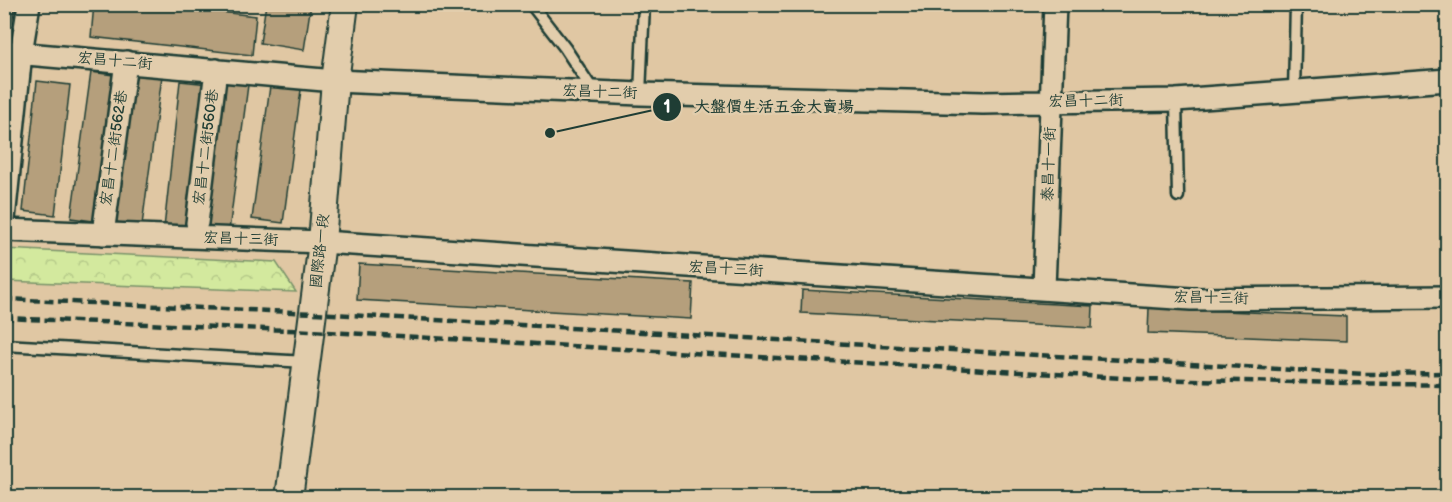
<svg xmlns="http://www.w3.org/2000/svg" width="1452" height="502" font-family="'Balsamiq Sans','LXGW WenKai TC',sans-serif">
	<style>
		.park { fill: url(#park-crowns); stroke: #799369; stroke-width: 1.5 }
		.building { fill: #b59f7b; stroke: #1f3d34; stroke-width: 1.5 }
		.lines { fill: none; stroke-linecap: round; stroke-linejoin: round }
		.service-casing { stroke: #1f3d34; stroke-width: 15 }
		.minor-casing { stroke: #1f3d34; stroke-width: 26 }
		.tertiary-casing { stroke: #1f3d34; stroke-width: 30 }
		.service { stroke: #e2cdac; stroke-width: 10 }
		.minor { stroke: #e2cdac; stroke-width: 21 }
		.tertiary { stroke: #e2cdac; stroke-width: 26 }
		.rail { stroke: #1f3d34; stroke-width: 4.5; stroke-dasharray: 9 4.5; stroke-linecap: butt }
		.labels { text-anchor: middle; dominant-baseline: central; stroke-width: 5; stroke-linejoin: round; paint-order: stroke }
		.street-label { font-size: 15px; fill: #1f3d34; stroke: #e2cdac }
		.leader { fill: none; stroke: #1f3d34; stroke-width: 2 }
		.callout-dot { fill: #1f3d34; stroke: #e2cdac; stroke-width: 2 }
		.mark-label { font-size: 18px; text-anchor: middle; font-weight: bold; fill: #fff }
		.callout-label { font-size: 16px; text-anchor: middle; font-weight: bold; fill: #1f3d34; stroke: #e2cdac; stroke-width: 5; stroke-linejoin: round; paint-order: stroke }
	</style>
	<defs>
		<pattern id="park-crowns" width="20" height="18" patternUnits="userSpaceOnUse" patternTransform="scale(1.5)"><rect width="20" height="18" fill="#d3e99e"/><path d="M2 6a3 3 0 1 1 6 0M12 15a3 3 0 1 1 6 0" fill="none" stroke="#b5c989"/></pattern>
	</defs>
	<rect width="100%" height="100%" fill="#e0c7a3"/>
	<filter id="ink" filterUnits="userSpaceOnUse"><feTurbulence type="fractalNoise" baseFrequency=".0167" numOctaves="2"/><feDisplacementMap in="SourceGraphic" scale="12" xChannelSelector="R" yChannelSelector="G"/><feConvolveMatrix kernelMatrix="1 2 1 2 8 2 1 2 1" color-interpolation-filters="sRGB"/></filter>
	<g filter="url(#ink)">
		<path class="park" d="M 4,249 L 276,262 L 296,292 L 5,281 Z"/>
		<path class="building" d="M 4,4 L 15,4 L 11,30 L 4,35 Z
			M 94,4 L 148,4 L 256,16 L 252,55 L 91,37 Z
			M 266,4 L 311,4 L 304,50 L 260,43 Z
			M 91,72 L 121,76 L 101,222 L 71,218 Z
			M 128,72 L 162,76 L 142,225 L 108,221 Z
			M 37,81 L 70,85 L 55,215 L 23,211 Z
			M 180,81 L 209,84 L 193,231 L 164,228 Z
			M 218,81 L 248,85 L 229,231 L 199,227 Z
			M 270,86 L 301,90 L 283,223 L 252,219 Z
			M 359,264 L 693,283 L 691,319 L 357,300 Z
			M 802,290 L 1093,306 L 1092,328 L 801,313 Z
			M 1149,308 L 1346,316 L 1346,341 L 1148,333 Z"/>
		<g class="lines">
			<defs>
				<path id="service" d="M 531,4 L 565,48 L 594,92
					M 1294,92 L 1296,4
					M 640,94 L 644,4
					M 1176,100 L 1178,196
					M 4,345 L 307,362"/>
				<path id="minor" d="M 4,52 L 335,81 L 640,94 L 983,103 L 1176,100 L 1448,80
					M 4,219 L 21,53 L 29,4
					M 197,223 L 216,70
					M 4,230 L 322,242 L 1191,299 L 1448,297
					M 103,234 L 126,62
					M 1044,288 L 1055,4"/>
				<path id="tertiary" d="M 289,498 L 322,242 L 335,81 L 345,4"/>
			</defs>
			<use href="#service" class="service-casing"/>
			<use href="#minor" class="minor-casing"/>
			<use href="#tertiary" class="tertiary-casing"/>
			<use href="#service" class="service"/>
			<use href="#minor" class="minor"/>
			<use href="#tertiary" class="tertiary"/>
			<path class="rail" d="M 4,299 L 314,313 L 1364,374 L 1448,373
				M 4,318 L 312,331 L 1141,379 L 1448,385"/>
		</g>
	</g>
	<g class="labels">
		<g class="street-label">
			<text transform="translate(115 61) rotate(5)">宏昌十二街</text>
			<text transform="translate(600 92) rotate(2)">宏昌十二街</text>
			<text transform="translate(1086 101) rotate(-1)">宏昌十二街</text>
			<text transform="translate(206 147) rotate(-83)">宏昌十二街560巷</text>
			<text transform="translate(114 148) rotate(-82)">宏昌十二街562巷</text>
			<text transform="translate(1049 164) rotate(-88)">泰昌十一街</text>
			<text transform="translate(241 239) rotate(2)">宏昌十三街</text>
			<text transform="translate(320 251) rotate(-84)">國際路一段</text>
			<text transform="translate(726 269) rotate(3)">宏昌十三街</text>
			<text transform="translate(1211 298) rotate(1)">宏昌十三街</text>
		</g>
	</g>
	<path class="leader" d="M550 133L667 107"/>
	<g class="callout-dot">
		<circle cx="550" cy="133" r="6"/>
		<circle cx="667" cy="107" r="15"/>
	</g>
	<g class="mark-label">
		<text x="667" y="113">1</text>
	</g>
	<g class="callout-label">
		<text x="774" y="112">大盤價生活五金大賣場</text>
	</g>
	<rect width="1452" height="502" fill="none" stroke="#e2cdac" stroke-width="24"/>
	<rect x="12" y="12" width="1428" height="478" fill="none" stroke="#1f3d34" stroke-width="2" filter="url(#ink)"/>
</svg>
